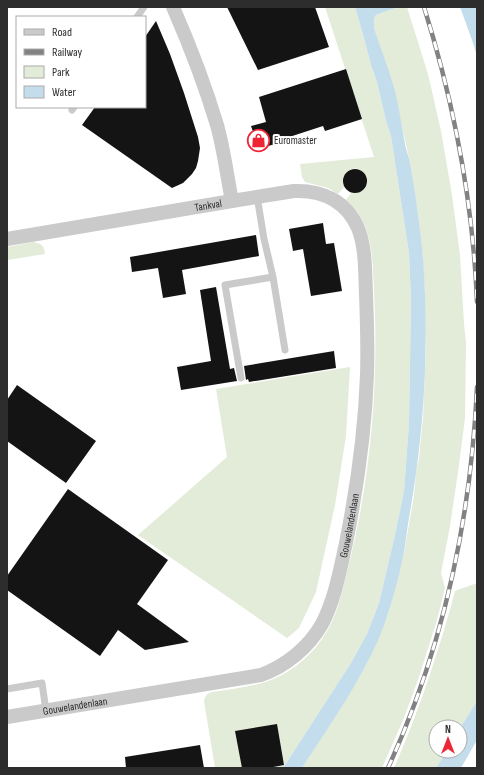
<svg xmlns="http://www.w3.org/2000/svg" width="484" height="775" font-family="'Sofia Sans Condensed',sans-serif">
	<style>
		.green { fill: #e3ebd9 }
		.water { fill: #c4ddec }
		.building { fill: #141414 }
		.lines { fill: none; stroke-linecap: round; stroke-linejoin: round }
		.lane { stroke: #cacaca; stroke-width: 7 }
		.street { stroke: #cacaca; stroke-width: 14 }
		.rail-casing { stroke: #828282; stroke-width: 4.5 }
		.rail { stroke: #fff; stroke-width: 3; stroke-dasharray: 9; stroke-linecap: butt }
		.labels { text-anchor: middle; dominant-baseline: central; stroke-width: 4; stroke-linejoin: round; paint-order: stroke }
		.poi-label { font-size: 11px; fill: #2d2d2d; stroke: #fff; text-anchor: start }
		.street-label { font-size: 11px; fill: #2d2d2d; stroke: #fff }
	</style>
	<rect width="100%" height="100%" fill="#fff"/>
	<path class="green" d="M 325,7 L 355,7 L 362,31 L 371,65 L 377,82 L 386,121 L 391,136 L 409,253 L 411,300 L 409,423 L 404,491 L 395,535 L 379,603 L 367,634 L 351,663 L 283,768 L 215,768 L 204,701 C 205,696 207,693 212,692 C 226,690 240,688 254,685 C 281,680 306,662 322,639 C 337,618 342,592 348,568 C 371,478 379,383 374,289 C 373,272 373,252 368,235 C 365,222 357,209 346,200 L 352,192 C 377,196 364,157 347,172 C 343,176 342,181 345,186 L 338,194 L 328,188 L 305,182 L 302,177 L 300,164 L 374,157 Z
		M 398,7 L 407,7 L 428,74 L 441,131 L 452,195 L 460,255 L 464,324 L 466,343 L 465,418 L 459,465 L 450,526 L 441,573 L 445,588 L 437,620 L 419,677 L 404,718 L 382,768 L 302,768 L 345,701 L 366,665 L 387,616 L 404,553 L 414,496 L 416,473 L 419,458 L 423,418 L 426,349 L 425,295 L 422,248 L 418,214 L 410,163 L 394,89 L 374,28 L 374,18 L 376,15 Z
		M 33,242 C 42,244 44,245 45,254 L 7,260 L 7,247 Z
		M 350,367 L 346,436 L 335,505 L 316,592 L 299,628 L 287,638 L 138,535 L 227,457 L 216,389 Z
		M 477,583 L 477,701 L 460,728 L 460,727 L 436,727 L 436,751 L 447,751 L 436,768 L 394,768 C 419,711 439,651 455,591 Z"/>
	<path class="water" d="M 355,7 L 398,7 L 376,15 L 374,18 L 374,28 C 381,49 389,70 395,91 C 399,108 402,126 405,144 C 406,150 409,157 410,163 C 415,190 419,220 422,247 C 430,338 425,429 409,518 C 407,529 406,541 404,552 C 398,581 390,611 379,638 C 359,684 329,726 302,768 L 283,768 L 351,663 L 367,634 L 379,603 L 395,535 L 404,491 L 409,423 L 411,300 L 409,253 L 391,136 L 386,121 L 377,82 L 371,65 L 362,31 Z
		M 460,7 L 477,7 L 477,56 L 472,40 Z
		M 477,701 L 477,740 L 461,768 L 436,768 L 447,751 L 460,751 L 460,728 Z"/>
	<path class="building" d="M 227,7 L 315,7 L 329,47 L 258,70 Z
		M 156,21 L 170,54 L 184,93 L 198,137 L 200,148 L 198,161 L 196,168 L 192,174 L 183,183 L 172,188 L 82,125 L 95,107 L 145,107 L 145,37 Z
		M 346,69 L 362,119 L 325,131 L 323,126 L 280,140 L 281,142 L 259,149 L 251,126 L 266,122 L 259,97 Z
		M343 181a12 12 0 1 1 24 0a12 12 0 1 1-24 0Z
		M 323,223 L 326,244 L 334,243 L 342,291 L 311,296 L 303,249 L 293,251 L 289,229 Z
		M 256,235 L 259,256 L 182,270 L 186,294 L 163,298 L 158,268 L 132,272 L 130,257 Z
		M 216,287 L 230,369 L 234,368 L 237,381 L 181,390 L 177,367 L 211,361 L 200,290 Z
		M 334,351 L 336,368 L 249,382 L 248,379 L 246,380 L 244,366 Z
		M 17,385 L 96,441 L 66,483 L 7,441 L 7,400 Z
		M 68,489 L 168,560 L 137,604 L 189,642 L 145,650 L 118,630 L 100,656 L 7,590 L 7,576 Z
		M 277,724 L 284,765 L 268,768 L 242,768 L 235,731 Z
		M 200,745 L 204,768 L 126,768 L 125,757 Z"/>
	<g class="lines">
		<path class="lane" d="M 137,17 L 144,7
			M 72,110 L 74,107
			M 257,196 L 264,239 L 273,277 L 285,350
			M 241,378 L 225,285 L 273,277
			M 7,689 L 42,683 L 46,711"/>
		<g class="street">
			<path id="s1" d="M 7,239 L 232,201 C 227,176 224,150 217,125 C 205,85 190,46 173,7"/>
			<path id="s2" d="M 7,717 L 261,675 C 286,666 309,647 322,624 C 335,599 340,570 346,543 C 357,488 365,432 367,375 C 368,348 367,321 366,294 C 365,272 366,248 358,228 C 346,201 322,190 294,191 L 232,201"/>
		</g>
		<defs>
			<path id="rail" d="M 424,7 C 454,103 473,202 477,302
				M 388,768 C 443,648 471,519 477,387"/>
		</defs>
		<use href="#rail" class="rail-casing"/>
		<use href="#rail" class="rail"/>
	</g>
	<defs>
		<symbol id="shop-ring" viewBox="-11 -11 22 22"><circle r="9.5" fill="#fff" stroke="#ed2535" stroke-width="1.5"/><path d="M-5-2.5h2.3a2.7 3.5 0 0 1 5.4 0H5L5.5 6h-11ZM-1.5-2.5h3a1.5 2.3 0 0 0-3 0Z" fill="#ed2535"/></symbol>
	</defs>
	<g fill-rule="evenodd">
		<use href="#shop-ring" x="246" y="128" width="25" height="25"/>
	</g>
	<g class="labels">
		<g class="poi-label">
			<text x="274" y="140">Euromaster</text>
		</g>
		<g class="street-label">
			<text stroke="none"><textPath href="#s1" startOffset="204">Tankval</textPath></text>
			<text stroke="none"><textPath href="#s2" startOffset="441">Gouwelandenlaan</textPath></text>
			<text stroke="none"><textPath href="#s2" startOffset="69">Gouwelandenlaan</textPath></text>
		</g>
	</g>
	<rect width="484" height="775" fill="none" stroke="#2d2d2d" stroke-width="16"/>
	<rect x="16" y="16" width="130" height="92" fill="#ffffff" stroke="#ababab"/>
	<rect x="24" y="29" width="20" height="6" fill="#cacaca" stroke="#ababab"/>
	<text x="52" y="36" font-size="12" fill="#2d2d2d">Road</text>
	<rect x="24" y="49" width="20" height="6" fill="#828282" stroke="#ababab"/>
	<text x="52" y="56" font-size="12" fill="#2d2d2d">Railway</text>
	<rect x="24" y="66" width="20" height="12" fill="#e3ebd9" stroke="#ababab"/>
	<text x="52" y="76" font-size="12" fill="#2d2d2d">Park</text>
	<rect x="24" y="86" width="20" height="12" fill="#c4ddec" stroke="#ababab"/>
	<text x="52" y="96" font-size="12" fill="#2d2d2d">Water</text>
	<g transform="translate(448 739)"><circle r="19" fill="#ffffff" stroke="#ababab"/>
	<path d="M0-3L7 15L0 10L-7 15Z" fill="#ed2535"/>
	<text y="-6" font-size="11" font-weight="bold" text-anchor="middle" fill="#2d2d2d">N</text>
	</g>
</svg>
